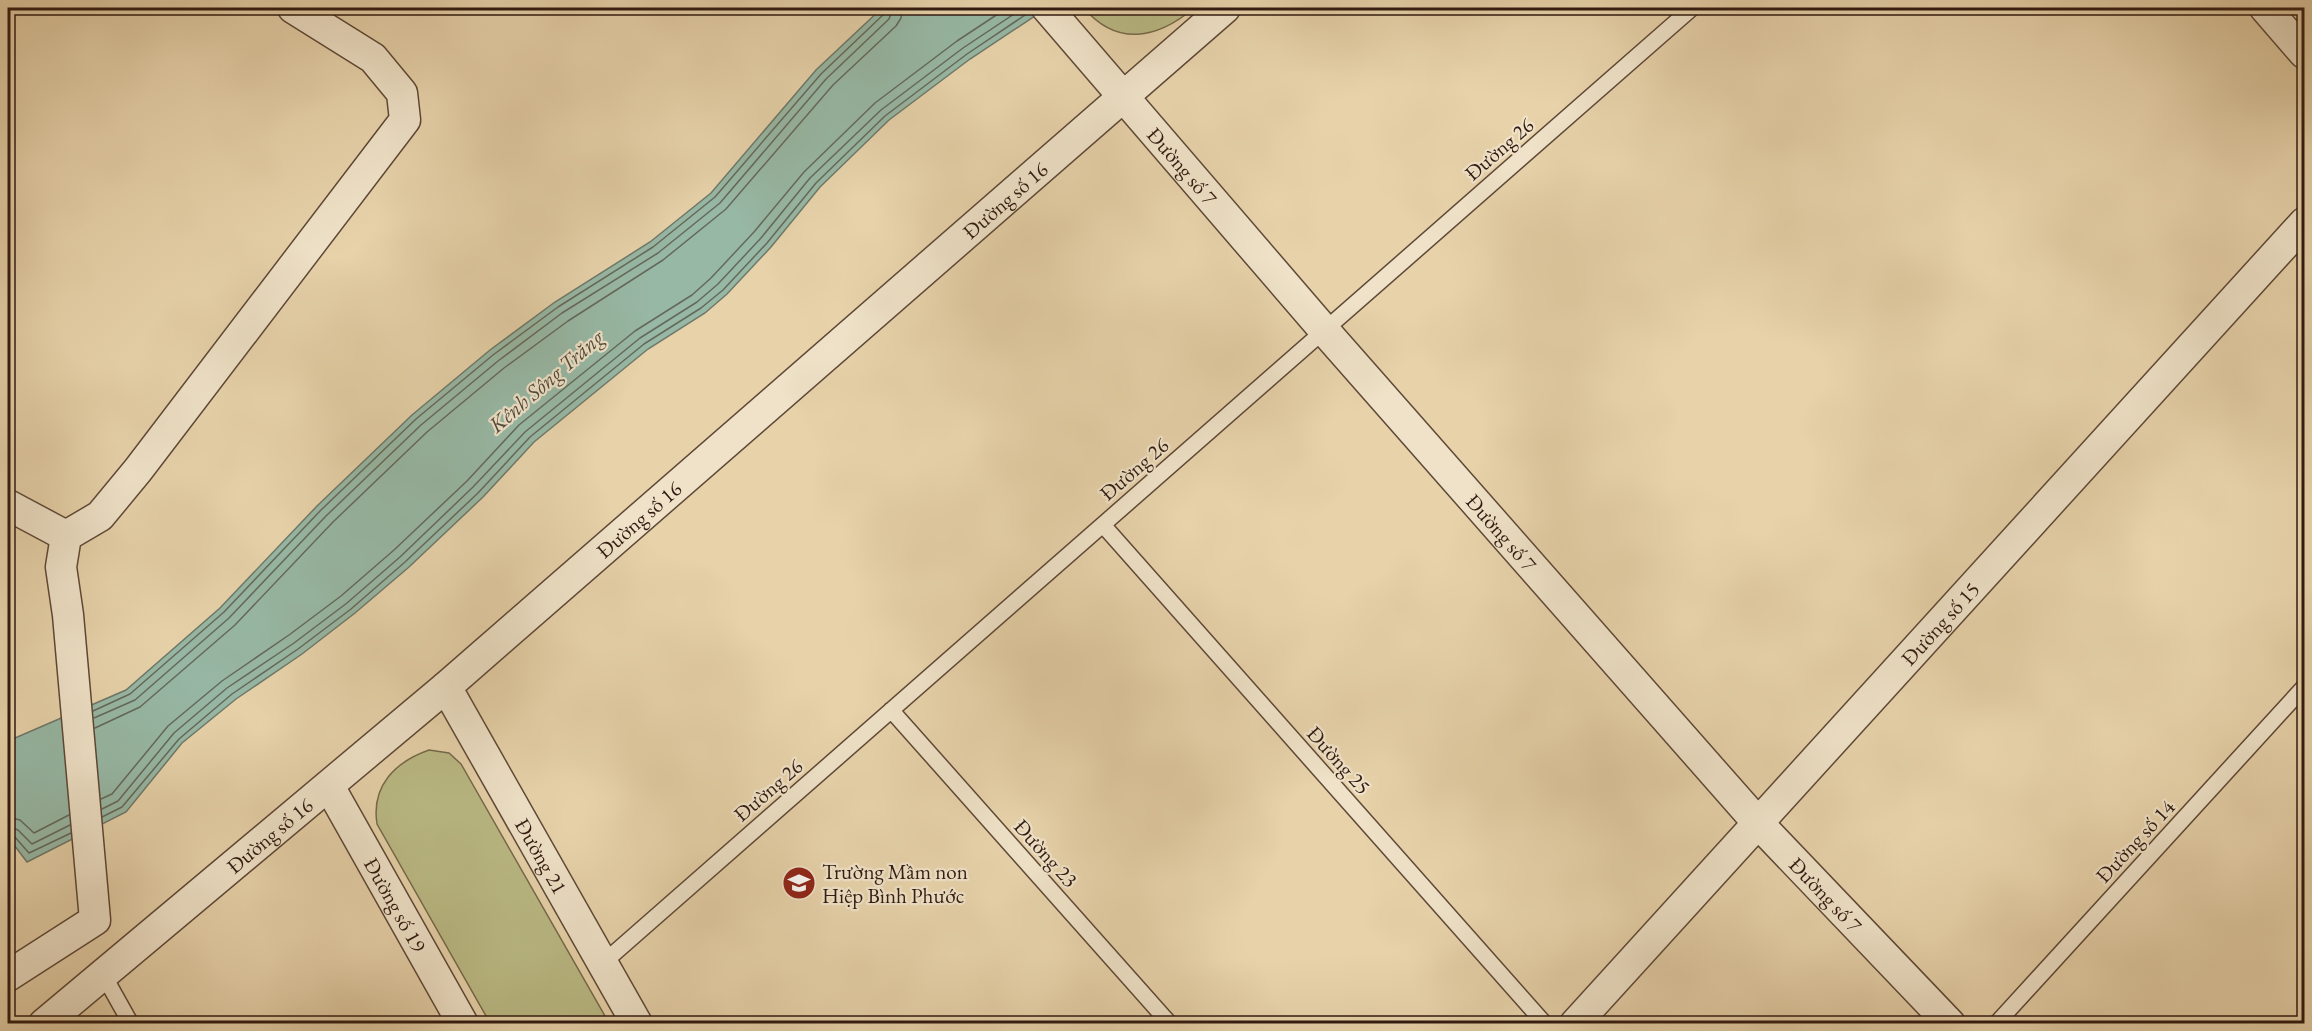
<svg xmlns="http://www.w3.org/2000/svg" width="2312" height="1031" font-family="'EB Garamond',serif">
	<style>
		.green { fill: #baba85; stroke: #766a4b; stroke-width: 1.5 }
		.water { fill: #97b8a5; stroke: #6e796a; stroke-width: 1.5 }
		.lines { fill: none; stroke-linecap: round; stroke-linejoin: round }
		.shore { stroke: #64695b; stroke-width: 1.5 }
		.service-casing { stroke: #5e4837; stroke-width: 18 }
		.minor-casing { stroke: #5e4837; stroke-width: 33 }
		.service { stroke: #efe2c8; stroke-width: 15 }
		.minor { stroke: #efe2c8; stroke-width: 30 }
		.labels { text-anchor: middle; dominant-baseline: central; stroke-width: 4.5; stroke-linejoin: round; paint-order: stroke }
		.street-label { font-size: 21px; fill: #311a11; stroke: #efe2c8 }
		.poi-label { font-size: 21px; fill: #311a11; stroke: #efe2c8; text-anchor: start }
		.water-label { font-size: 22px; font-style: italic; fill: #50493d; stroke: #efe2c8 }
	</style>
	<rect width="100%" height="100%" fill="#e7d2aa"/>
	<filter id="stains"><feTurbulence type="fractalNoise" baseFrequency=".00333" numOctaves="4"/><feColorMatrix values="0 0 0 0 .2 0 0 0 0 .09 0 0 0 0 .02 0 0 0 .5 -.17"/></filter>
	<radialGradient id="worn" r=".72"><stop offset=".6" stop-color="#630" stop-opacity="0"/><stop offset="1" stop-color="#630" stop-opacity=".3"/></radialGradient>
	<path class="green" d="M 1084,8 L 1194,8 C 1157,39 1117,47 1084,8 Z
		M 429,750 L 449,753 L 461,764 L 609,1023 L 490,1023 L 377,824 C 371,786 395,762 429,750 Z"/>
	<path class="water" d="M 882,8 L 1047,8 L 970,59 L 889,120 L 820,187 L 771,247 L 727,294 L 705,313 L 648,349 L 534,442 L 483,497 L 409,567 L 355,613 L 302,654 L 236,699 L 182,743 L 126,812 L 27,862 L 8,837 L 8,741 L 126,690 L 220,608 L 317,506 L 412,415 L 490,350 L 555,302 L 650,242 L 711,193 L 816,70 Z"/>
	<g class="lines">
		<path class="shore" d="M 93,711 L 130,694 L 224,612 L 321,510 L 416,419 L 493,355 L 558,307 L 653,247 L 715,197 L 821,74 L 884,14 L 886,8
			M 94,718 L 135,700 L 229,618 L 326,516 L 421,425 L 498,361 L 562,313 L 658,253 L 720,203 L 826,79 L 889,19 L 893,8
			M 95,728 L 140,707 L 235,625 L 333,522 L 427,432 L 504,368 L 568,321 L 663,260 L 726,209 L 833,85 L 896,26 L 901,18 L 902,8
			M 101,799 L 112,794 L 168,726 L 222,681 L 289,635 L 341,596 L 394,550 L 467,481 L 519,425 L 635,331 L 692,295 L 711,278 L 754,232 L 804,172 L 875,103 L 957,41 L 1007,8
			M 102,809 L 118,801 L 174,733 L 227,688 L 294,643 L 347,603 L 400,557 L 473,487 L 525,432 L 640,338 L 697,302 L 718,284 L 761,238 L 810,178 L 881,110 L 963,48 L 1023,8
			M 8,817 L 20,820 L 34,833 L 69,815
			M 102,817 L 122,807 L 179,739 L 232,694 L 298,649 L 351,609 L 405,562 L 478,493 L 530,437 L 644,344 L 701,308 L 723,290 L 767,243 L 816,183 L 885,116 L 967,54 L 1031,11
			M 8,826 L 18,830 L 32,844 L 70,825
			M 8,834 L 14,836 L 29,853 L 71,833"/>
		<defs>
			<path id="service" d="M 1103,525 L 1545,1024
				M 891,710 L 1170,1024
				M 603,963 L 1692,8
				M 103,974 L 131,1024
				M 1996,1024 L 2304,687"/>
			<g id="minor">
				<path id="s1" d="M 1047,8 L 1324,330 L 1758,823 L 1950,1024"/>
				<path d="M 2265,8 L 2304,53"/>
				<path d="M 8,505 L 66,536"/>
				<path id="s2" d="M 446,687 L 637,1024"/>
				<path id="s3" d="M 329,786 L 463,1024"/>
				<path d="M 8,976 L 95,920 L 68,615 L 61,567 L 66,536 L 100,516 L 138,470 L 405,120 L 402,93 L 373,58 L 293,8"/>
				<path id="s4" d="M 44,1024 L 446,687 L 1225,8"/>
				<path id="s5" d="M 1575,1024 L 2304,223"/>
			</g>
		</defs>
		<use href="#service" class="service-casing"/>
		<use href="#minor" class="minor-casing"/>
		<use href="#service" class="service"/>
		<use href="#minor" class="minor"/>
	</g>
	<defs>
		<symbol id="school-disc" viewBox="-11 -11 22 22"><circle r="9.5" fill="#8f2418" stroke="#efe2c8"/><path d="M0-5L7-2L0 1L-7-2ZM-4 1L0 2.5L4 1V4Q0 6-4 4Z" fill="#fff"/></symbol>
	</defs>
	<g fill-rule="evenodd">
		<use href="#school-disc" x="780" y="864" width="38" height="38"/>
	</g>
	<g class="labels">
		<g class="street-label">
			<text transform="translate(1499 149) rotate(-41)">Đường 26</text>
			<text stroke="none"><textPath href="#s1" startOffset="208">Đường số 7</textPath></text>
			<text stroke="none"><textPath href="#s4" startOffset="1266">Đường số 16</textPath></text>
			<text transform="translate(1134 469) rotate(-41)">Đường 26</text>
			<text stroke="none"><textPath href="#s4" startOffset="780">Đường số 16</textPath></text>
			<text stroke="none"><textPath href="#s1" startOffset="694">Đường số 7</textPath></text>
			<text stroke="none"><textPath href="#s5" startOffset="542">Đường số 15</textPath></text>
			<text transform="translate(1339 760) rotate(48)">Đường 25</text>
			<text transform="translate(768 790) rotate(-41)">Đường 26</text>
			<text stroke="none"><textPath href="#s4" startOffset="294">Đường số 16</textPath></text>
			<text transform="translate(2135 841) rotate(-47)">Đường số 14</text>
			<text transform="translate(1046 853) rotate(48)">Đường 23</text>
			<text stroke="none"><textPath href="#s2" startOffset="194">Đường 21</textPath></text>
			<text stroke="none"><textPath href="#s1" startOffset="1180">Đường số 7</textPath></text>
			<text stroke="none"><textPath href="#s3" startOffset="136">Đường số 19</textPath></text>
		</g>
		<g class="poi-label">
			<text x="822" y="871">Trường Mầm non<tspan x="822" dy="24">Hiệp Bình Phước</tspan></text>
		</g>
		<g class="water-label">
			<text transform="translate(546 381) rotate(-41)">Kênh Sông Trăng</text>
		</g>
	</g>
	<rect width="2312" height="1031" fill="none" stroke="#e7d2aa" stroke-width="30"/>
	<rect x="9" y="9" width="2294" height="1013" fill="none" stroke="#311a11" stroke-width="3"/>
	<rect x="15" y="15" width="2282" height="1001" fill="none" stroke="#311a11" stroke-width="1.5"/>
	<rect width="100%" height="100%" filter="url(#stains)"/>
	<rect width="100%" height="100%" fill="url(#worn)"/>
</svg>
